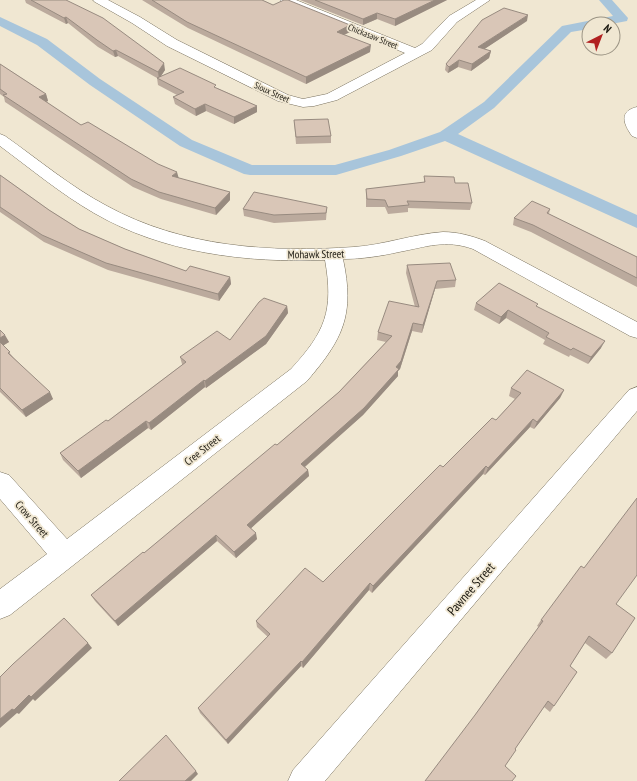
<svg xmlns="http://www.w3.org/2000/svg" width="637" height="781" font-family="'PT Sans Narrow',sans-serif">
	<style>
		.lines { fill: none; stroke-linecap: round; stroke-linejoin: round }
		.canal { fill: #a8c5db; fill-rule: evenodd }
		.minor-casing { stroke: #79715e; stroke-width: 1 }
		.minor { fill: #fff; fill-rule: evenodd }
		.wall { fill: #bbaa9d }
		.shaded-wall { fill: #988b80 }
		.building { fill: #d9c6b7; stroke: #988b80 }
		.labels { text-anchor: middle; dominant-baseline: central; stroke-width: 3.5; stroke-linejoin: round; paint-order: stroke }
		.far-street-label { font-size: 9px; fill: #1d1a12; stroke: #f0e7d2 }
		.street-label { font-size: 11px; fill: #1d1a12; stroke: #f0e7d2 }
		.near-street-label { font-size: 13px; fill: #1d1a12; stroke: #f0e7d2 }
	</style>
	<rect width="100%" height="100%" fill="#f0e7d2"/>
	<g class="lines">
		<path class="canal" d="M 599,0 L 612,0 L 628,18 L 627,21 L 611,24 L 589,24 L 589,29 L 571,32 L 494,108 L 458,134 L 637,215 L 637,228 L 445,141 L 401,156 L 336,175 L 250,175 L 244,174 L 180,146 L 90,85 L 37,45 L 0,26 L 0,17 L 47,39 L 100,79 L 192,140 L 252,165 L 335,165 L 389,150 L 440,132 L 484,102 L 562,26 L 613,16 Z"/>
		<defs>
			<path id="minor" d="M 93,0 L 108,0 L 140,17 L 177,40 L 288,95 L 303,99 L 327,94 L 405,53 L 282,2 L 280,0 L 296,0 L 415,48 L 422,44 L 449,16 L 476,0 L 490,0 L 457,22 L 432,50 L 337,100 L 314,106 L 303,107 L 278,101 L 167,46 L 132,23 L 95,2 Z
				M 637,107 L 637,138 L 632,136 C 624,125 618,111 637,107 Z
				M 0,134 L 5,136 C 39,160 71,187 107,206 C 182,247 270,253 354,247 C 384,245 413,234 443,232 C 458,232 472,236 485,241 L 637,322 L 637,338 L 630,336 L 473,249 C 445,239 426,247 399,252 C 381,256 362,259 343,259 C 355,315 343,339 307,381 L 10,615 L 0,619 L 0,589 L 47,554 L 0,499 L 0,472 L 9,475 L 67,539 L 291,369 C 325,332 334,311 325,260 C 246,263 163,253 94,213 C 61,194 31,169 0,146 Z
				M 637,387 L 637,411 L 325,781 L 288,781 L 293,770 L 629,390 Z"/>
		</defs>
		<use href="#minor" class="minor-casing"/>
		<use href="#minor" class="minor"/>
	</g>
	<path class="wall" d="M 25,0 L 66,0 L 165,70 L 161,76 L 217,88 L 257,106 L 257,112 L 234,124 L 206,111 L 196,116 L 175,104 L 173,97 L 177,95 L 158,85 L 157,78 L 118,56 L 115,57 L 98,47 L 68,23 L 66,24 L 26,3 Z
		M 142,0 L 262,0 L 273,5 L 350,25 L 350,32 L 344,35 L 370,52 L 306,84 L 188,28 Z
		M 300,0 L 447,0 L 395,26 L 377,19 L 363,25 Z
		M 527,21 L 484,49 L 491,51 L 489,58 L 471,71 L 458,67 L 448,73 L 445,70 L 446,64 Z
		M 0,64 L 46,94 L 48,101 L 46,102 L 81,125 L 178,178 L 230,200 L 216,215 L 161,199 L 133,187 L 5,102 L 4,97 L 0,94 Z
		M 294,120 L 331,136 L 331,143 L 296,144 Z
		M 0,174 L 0,175 L 49,210 L 79,229 L 125,249 L 186,271 L 230,277 L 231,284 L 219,301 L 108,270 L 44,242 L 0,212 Z
		M 424,176 L 455,183 L 472,203 L 470,210 L 408,208 L 408,212 L 388,214 L 385,207 L 366,207 L 366,189 L 424,183 Z
		M 327,207 L 326,220 L 274,223 L 244,216 L 243,209 Z
		M 550,209 L 549,214 L 637,257 L 637,287 L 531,232 L 513,225 L 514,218 Z
		M 407,265 L 456,280 L 455,287 L 435,289 L 422,333 L 412,331 L 400,369 L 398,371 L 398,376 L 363,415 L 305,467 L 308,470 L 309,476 L 251,528 L 257,539 L 236,558 L 217,541 L 118,626 L 95,601 L 91,595 L 144,553 L 277,445 L 339,392 L 386,342 L 377,340 L 378,332 L 415,307 L 406,273 Z
		M 476,303 L 537,307 L 601,348 L 588,364 L 570,355 L 569,357 L 543,344 L 545,340 L 506,318 L 499,324 L 474,310 Z
		M 287,306 L 288,313 L 266,344 L 206,388 L 205,387 L 151,430 L 148,428 L 81,478 L 63,460 L 60,453 L 108,421 L 182,365 L 182,364 L 180,357 L 230,340 Z
		M 0,330 L 9,342 L 3,345 L 13,357 L 53,399 L 26,417 L 0,392 Z
		M 511,388 L 564,390 L 560,398 L 534,429 L 530,427 L 485,475 L 483,474 L 372,593 L 369,590 L 303,668 L 301,666 L 228,744 L 200,713 L 198,708 L 268,637 L 257,627 L 256,621 L 323,582 L 443,467 L 496,420 L 515,399 L 509,396 Z
		M 616,604 L 612,653 L 606,659 L 585,643 L 570,666 L 554,706 L 550,712 L 544,707 L 515,749 L 505,766 L 512,781 L 475,715 L 539,627 L 537,626 L 541,620 Z"/>
	<path class="shaded-wall" d="M 435,0 L 447,0 L 395,26 L 395,19 Z
		M 377,13 L 377,19 L 363,25 L 363,19 Z
		M 528,15 L 527,21 L 477,54 L 478,47 Z
		M 66,17 L 68,23 L 66,24 L 64,18 Z
		M 350,25 L 350,32 L 337,38 L 337,32 Z
		M 371,45 L 370,52 L 306,84 L 306,77 Z
		M 116,50 L 118,56 L 115,57 L 113,51 Z
		M 491,51 L 489,58 L 471,71 L 472,64 Z
		M 459,60 L 458,67 L 448,73 L 449,67 Z
		M 164,63 L 165,70 L 159,79 L 158,72 Z
		M 46,94 L 48,101 L 41,104 L 39,97 Z
		M 205,104 L 206,111 L 196,116 L 195,109 Z
		M 257,106 L 257,112 L 234,124 L 234,117 Z
		M 177,172 L 179,179 L 172,176 Z
		M 230,192 L 230,200 L 216,215 L 215,208 Z
		M 230,277 L 231,284 L 219,301 L 218,294 Z
		M 437,281 L 435,289 L 422,333 L 423,325 Z
		M 287,306 L 288,313 L 266,344 L 206,388 L 205,381 Z
		M 508,310 L 506,318 L 499,324 L 501,317 Z
		M 413,323 L 412,331 L 400,369 L 398,371 L 398,376 L 363,415 L 301,470 L 301,464 L 396,367 Z
		M 5,335 L 9,342 L 1,347 L 0,345 L 0,338 Z
		M 605,341 L 601,348 L 588,364 L 591,357 Z
		M 204,380 L 205,387 L 151,430 L 149,423 Z
		M 564,390 L 560,398 L 534,429 L 537,422 Z
		M 50,392 L 53,399 L 26,417 L 22,410 Z
		M 533,419 L 530,427 L 485,475 L 488,468 Z
		M 146,421 L 148,428 L 81,478 L 78,471 Z
		M 486,466 L 483,474 L 372,593 L 373,586 Z
		M 308,470 L 309,476 L 248,531 L 247,525 Z
		M 256,533 L 257,539 L 236,558 L 234,552 Z
		M 216,535 L 217,541 L 118,626 L 115,621 Z
		M 370,583 L 369,590 L 303,668 L 302,662 Z
		M 88,643 L 92,648 L 35,701 L 33,699 L 19,714 L 17,713 L 0,728 L 0,719 Z
		M 301,661 L 301,666 L 228,744 L 226,740 Z
		M 196,771 L 198,774 L 191,781 L 185,781 Z"/>
	<path class="building" d="M 31,0 L 66,0 L 103,18 L 164,63 L 158,72 L 116,50 L 113,51 L 97,40 L 66,17 L 64,18 Z
		M 152,0 L 262,0 L 273,5 L 284,0 L 288,0 L 350,25 L 337,32 L 371,45 L 306,77 L 187,22 Z
		M 315,0 L 435,0 L 395,19 L 377,13 L 363,19 Z
		M 504,8 L 528,15 L 478,47 L 491,51 L 472,64 L 459,60 L 449,67 L 446,64 L 482,20 Z
		M 0,64 L 46,94 L 39,97 L 81,125 L 88,122 L 158,164 L 177,172 L 172,176 L 230,192 L 215,208 L 159,192 L 131,179 L 3,95 L 7,94 L 0,89 Z
		M 180,68 L 216,85 L 214,87 L 257,106 L 234,117 L 205,104 L 195,109 L 173,97 L 184,92 L 157,78 Z
		M 328,119 L 331,136 L 296,137 L 294,120 Z
		M 0,175 L 49,210 L 79,229 L 125,249 L 186,271 L 190,266 L 230,277 L 218,294 L 106,263 L 42,235 L 0,207 Z
		M 424,176 L 454,177 L 455,183 L 468,183 L 472,203 L 407,201 L 409,205 L 388,207 L 385,200 L 367,199 L 366,189 L 425,182 Z
		M 254,192 L 327,207 L 326,213 L 274,215 L 243,209 Z
		M 532,201 L 550,209 L 547,213 L 637,257 L 637,278 L 533,225 L 514,218 Z
		M 450,263 L 456,280 L 437,281 L 423,325 L 413,323 L 401,361 L 396,367 L 399,369 L 364,408 L 301,464 L 308,470 L 247,525 L 256,533 L 234,552 L 216,535 L 115,621 L 91,595 L 143,552 L 144,553 L 275,444 L 277,445 L 339,392 L 392,336 L 378,332 L 389,301 L 419,307 L 407,265 Z
		M 499,283 L 538,304 L 536,306 L 605,341 L 591,357 L 573,348 L 571,350 L 546,337 L 549,333 L 508,310 L 501,317 L 476,303 Z
		M 264,298 L 287,306 L 266,336 L 205,381 L 204,380 L 149,423 L 146,421 L 78,471 L 60,453 L 106,420 L 108,421 L 186,362 L 180,357 L 217,331 L 230,340 L 259,302 Z
		M 0,330 L 5,335 L 0,338 Z
		M 0,342 L 10,352 L 8,353 L 50,392 L 22,410 L 0,388 Z
		M 527,370 L 564,390 L 537,422 L 533,419 L 488,468 L 486,466 L 373,586 L 370,583 L 302,662 L 301,661 L 226,740 L 198,708 L 270,634 L 256,621 L 305,568 L 323,582 L 440,465 L 443,467 L 492,418 L 496,420 L 521,393 L 511,388 Z
		M 637,498 L 637,575 L 616,604 L 635,618 L 612,653 L 589,636 L 570,666 L 577,672 L 554,706 L 548,701 L 515,749 L 516,750 L 505,766 L 516,776 L 512,781 L 425,781 L 475,715 L 543,621 L 541,620 L 581,566 L 584,568 Z
		M 64,618 L 88,643 L 31,697 L 29,695 L 14,710 L 12,709 L 0,719 L 0,677 L 13,664 Z
		M 166,735 L 196,771 L 185,781 L 119,781 Z"/>
	<g class="labels">
		<g class="far-street-label">
			<text transform="translate(373 36) rotate(22)">Chickasaw Street</text>
			<text transform="translate(272 92) rotate(24)">Sioux Street</text>
		</g>
		<g class="street-label">
			<text transform="translate(316 254) rotate(-1)">Mohawk Street</text>
			<text transform="translate(202 450) rotate(-38)">Cree Street</text>
			<text transform="translate(32 519) rotate(49)">Crow Street</text>
		</g>
		<g class="near-street-label">
			<text transform="translate(471 589) rotate(-49)">Pawnee Street</text>
		</g>
	</g>
	<g transform="translate(601 36) rotate(42)"><circle r="19" fill="#f0e7d2" stroke="#9c9585"/>
	<path d="M0-3L7 15L0 10L-7 15Z" fill="#b12020"/>
	<text y="-6" font-size="11" font-weight="bold" text-anchor="middle" fill="#1d1a12">N</text>
	</g>
</svg>
